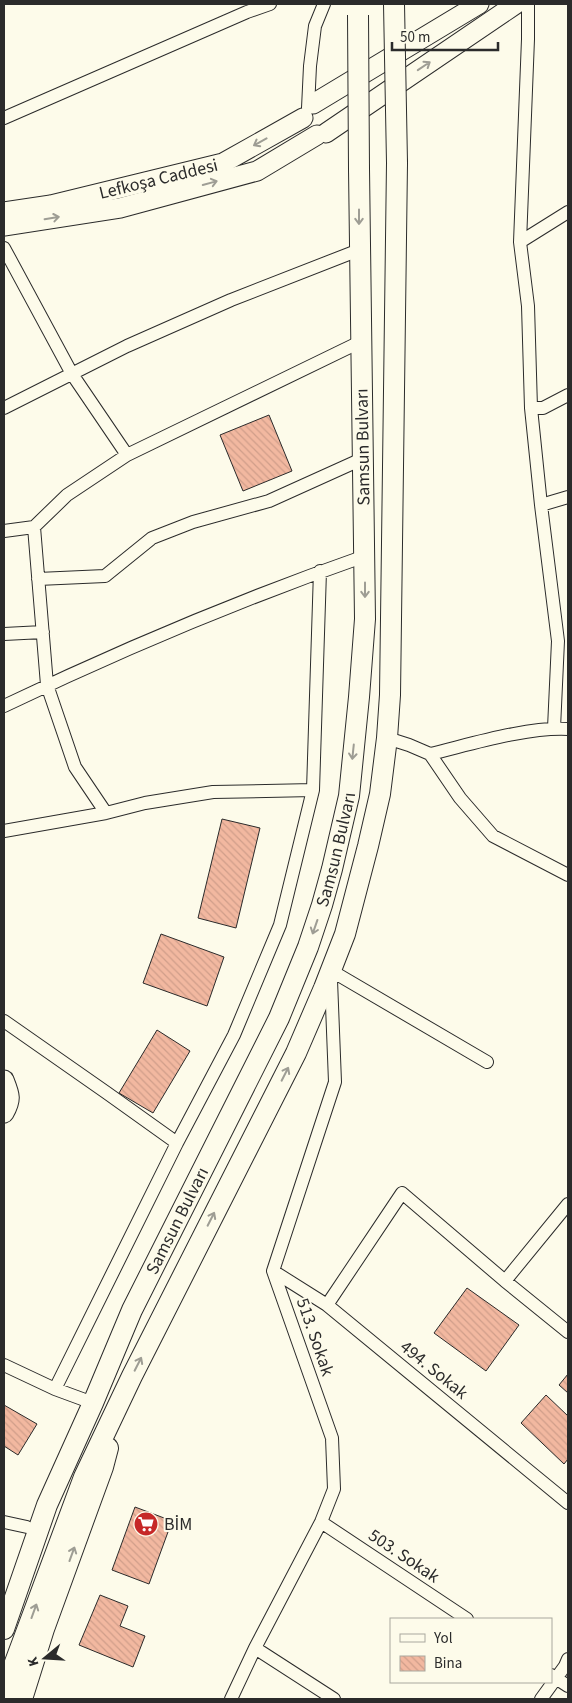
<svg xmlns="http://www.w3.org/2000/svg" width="572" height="1703" font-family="'Source Sans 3',sans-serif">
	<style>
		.building { fill: url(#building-back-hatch); stroke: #2b2b2b }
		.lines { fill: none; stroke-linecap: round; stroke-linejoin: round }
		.street-casing { stroke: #2b2b2b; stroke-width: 14 }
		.secondary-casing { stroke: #2b2b2b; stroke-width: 21 }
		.primary-casing { stroke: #2b2b2b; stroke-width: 22 }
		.street { stroke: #fdfbea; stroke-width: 12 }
		.secondary { stroke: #fdfbea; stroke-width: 19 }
		.primary { stroke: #fdfbea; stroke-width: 20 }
		.primary-bridge-casing { stroke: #2b2b2b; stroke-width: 22; stroke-linecap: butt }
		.primary-bridge { stroke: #fdfbea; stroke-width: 20 }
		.oneway { stroke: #9e9d94 }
		.labels { text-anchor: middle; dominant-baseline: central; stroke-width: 4; stroke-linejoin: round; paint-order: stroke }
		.street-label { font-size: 18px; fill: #2b2b2b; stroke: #fdfbea }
		.poi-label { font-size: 18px; fill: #2b2b2b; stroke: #fdfbea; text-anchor: start }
	</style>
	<defs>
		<pattern id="building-back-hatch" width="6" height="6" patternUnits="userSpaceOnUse" patternTransform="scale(1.25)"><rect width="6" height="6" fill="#f2b8a0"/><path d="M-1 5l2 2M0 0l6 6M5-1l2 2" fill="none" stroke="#d09e8a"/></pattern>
	</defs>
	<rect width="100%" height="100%" fill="#fdfbea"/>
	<path class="building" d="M 269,415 L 292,471 L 243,491 L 220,435 Z
		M 222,819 L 260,828 L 236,928 L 198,918 Z
		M 161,934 L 224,957 L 207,1006 L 143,983 Z
		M 157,1030 L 190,1051 L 153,1113 L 119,1093 Z
		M 467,1288 L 519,1325 L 486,1371 L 434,1333 Z
		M 568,1374 L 568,1393 L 559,1385 Z
		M 546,1395 L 568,1416 L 568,1459 L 564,1464 L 521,1423 Z
		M 4,1405 L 37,1424 L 18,1455 L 4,1446 Z
		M 135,1507 L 172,1521 L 149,1584 L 112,1570 Z
		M 100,1595 L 128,1606 L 120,1626 L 145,1636 L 133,1667 L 79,1645 Z"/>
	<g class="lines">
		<defs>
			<path id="street" d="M 528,4 L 528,39 L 520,242 L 528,306 L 531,408 L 541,505 L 558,641 L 554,728
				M 308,108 L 310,66 L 315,26 L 324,4
				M 4,118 L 247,12 L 270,4
				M 520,242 L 568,212
				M 4,248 L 72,374 L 127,455
				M 4,408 L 127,346 L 231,300 L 359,250
				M 531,408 L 543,408 L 568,395
				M 541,505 L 568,497
				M 34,527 L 47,685 L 75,767 L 106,813
				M 4,531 L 34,527 L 67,495 L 127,455 L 360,342
				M 38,579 L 105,576 L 152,538 L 193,522 L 269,501 L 362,459
				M 4,634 L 43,632
				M 4,706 C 121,650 242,599 365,556
				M 387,738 L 409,745 L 430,754 L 460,798 L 493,836 L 568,875
				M 430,754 C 472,744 526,727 568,729
				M 4,831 L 106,813 L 145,803 L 213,792 L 313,790
				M 330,970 L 487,1062
				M 4,1021 L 107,1093 L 177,1143
				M 273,1271 L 327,1305 L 568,1503
				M 505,1281 L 568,1204
				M 327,1305 L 402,1193 L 505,1281 L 568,1332
				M 4,1365 L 55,1389 L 93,1403
				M 55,1389 L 177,1143 L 234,1035 L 280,925 L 313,790 L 320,571
				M 4,1522 L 27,1527
				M 321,1522 L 467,1619
				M 255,1648 L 334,1699
				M 551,1675 L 568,1686
				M 231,1699 L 255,1648 L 321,1522 L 334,1489 L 332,1438 L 273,1271 L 335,1082 L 331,980
				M 541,1699 L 565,1666 L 568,1659"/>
			<g id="secondary">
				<path d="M 313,104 L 479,4"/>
				<path d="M 326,133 L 516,4"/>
				<path id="s1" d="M 4,212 L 51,205 L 223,163 L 303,118"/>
				<path d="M 4,226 L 120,208 L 257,171 L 317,135"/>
				<path d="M 4,1080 C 10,1095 12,1099 4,1113"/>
			</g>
			<g id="primary">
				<path id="s2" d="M 4,1629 L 47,1505 L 93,1403 L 132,1310 L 279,1018 L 308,947 L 322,905 L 332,869 L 349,796 L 359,697 L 365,619 L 359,169"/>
				<path d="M 5,1699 L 11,1673 L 84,1477 L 132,1376 L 296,1053 L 324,988 L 345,934 L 368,846 L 380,794 L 387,738 L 390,695 L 397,163"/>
				<path d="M 22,1699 L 44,1629 L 103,1467 L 108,1448"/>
			</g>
		</defs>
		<use href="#street" class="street-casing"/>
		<use href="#secondary" class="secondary-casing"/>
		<use href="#primary" class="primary-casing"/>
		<use href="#street" class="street"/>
		<use href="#secondary" class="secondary"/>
		<use href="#primary" class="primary"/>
		<defs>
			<path id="primary-bridge" d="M 394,4 L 397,163
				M 358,15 L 359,169"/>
		</defs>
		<use href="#primary-bridge" class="primary-bridge-casing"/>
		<use href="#primary-bridge" class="primary-bridge"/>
	</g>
	<defs><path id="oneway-shaft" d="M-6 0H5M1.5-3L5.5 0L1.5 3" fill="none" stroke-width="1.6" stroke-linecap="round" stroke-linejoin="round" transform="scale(1.25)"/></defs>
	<g class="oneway">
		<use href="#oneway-shaft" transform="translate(424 66) rotate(-34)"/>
		<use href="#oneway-shaft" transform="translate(260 142) rotate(151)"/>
		<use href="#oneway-shaft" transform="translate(210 183) rotate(-15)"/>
		<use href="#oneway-shaft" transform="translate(359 217) rotate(90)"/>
		<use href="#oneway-shaft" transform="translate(52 218) rotate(-9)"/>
		<use href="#oneway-shaft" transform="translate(365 590) rotate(90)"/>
		<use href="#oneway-shaft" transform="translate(353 752) rotate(96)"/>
		<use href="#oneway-shaft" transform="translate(315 927) rotate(109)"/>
		<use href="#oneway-shaft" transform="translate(285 1074) rotate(-63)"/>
		<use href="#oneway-shaft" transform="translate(211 1219) rotate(-63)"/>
		<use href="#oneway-shaft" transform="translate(138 1364) rotate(-63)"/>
		<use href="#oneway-shaft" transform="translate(72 1554) rotate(-70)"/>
		<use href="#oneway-shaft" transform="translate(34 1611) rotate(-70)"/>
	</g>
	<defs>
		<symbol id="supermarket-disc" viewBox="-11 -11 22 22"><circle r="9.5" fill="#c62828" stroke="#fdfbea"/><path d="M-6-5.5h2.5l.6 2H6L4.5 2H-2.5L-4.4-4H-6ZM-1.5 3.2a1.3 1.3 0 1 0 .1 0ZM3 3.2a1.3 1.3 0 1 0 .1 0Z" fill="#fff"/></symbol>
	</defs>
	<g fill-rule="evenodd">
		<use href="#supermarket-disc" x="132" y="1510" width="28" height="28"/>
	</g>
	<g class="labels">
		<g class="street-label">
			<text stroke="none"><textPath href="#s1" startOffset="158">Lefkoşa Caddesi</textPath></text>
			<text transform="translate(363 447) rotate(-91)">Samsun Bulvarı</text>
			<text stroke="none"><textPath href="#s2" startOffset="849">Samsun Bulvarı</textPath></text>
			<text stroke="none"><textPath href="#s2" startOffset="444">Samsun Bulvarı</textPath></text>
			<text transform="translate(315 1337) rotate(71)">513. Sokak</text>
			<text transform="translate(434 1370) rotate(39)">494. Sokak</text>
			<text transform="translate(404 1556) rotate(34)">503. Sokak</text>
		</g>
		<g class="poi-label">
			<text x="164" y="1524">BİM</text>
		</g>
	</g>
	<rect width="572" height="1703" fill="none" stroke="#2b2b2b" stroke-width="10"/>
	<rect x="390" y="1618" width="162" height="65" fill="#fdfbea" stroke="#a9a89e"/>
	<rect x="400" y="1634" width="25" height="8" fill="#fdfbea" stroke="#a9a89e"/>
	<text x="434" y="1643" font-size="15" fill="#2b2b2b">Yol</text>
	<rect x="400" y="1656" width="25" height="15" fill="url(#building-back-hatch)" stroke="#a9a89e"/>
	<text x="434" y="1668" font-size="15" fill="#2b2b2b">Bina</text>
	<g transform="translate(45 1658) rotate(252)" stroke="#fdfbea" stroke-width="4" paint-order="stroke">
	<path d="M0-4L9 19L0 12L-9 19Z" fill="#2b2b2b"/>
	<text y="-8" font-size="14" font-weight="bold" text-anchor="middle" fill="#2b2b2b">K</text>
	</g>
	<path d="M392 42v8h106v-8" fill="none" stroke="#2b2b2b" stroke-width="2.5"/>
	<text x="400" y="42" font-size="15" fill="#2b2b2b" stroke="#fdfbea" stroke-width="4" paint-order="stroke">50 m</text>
</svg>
